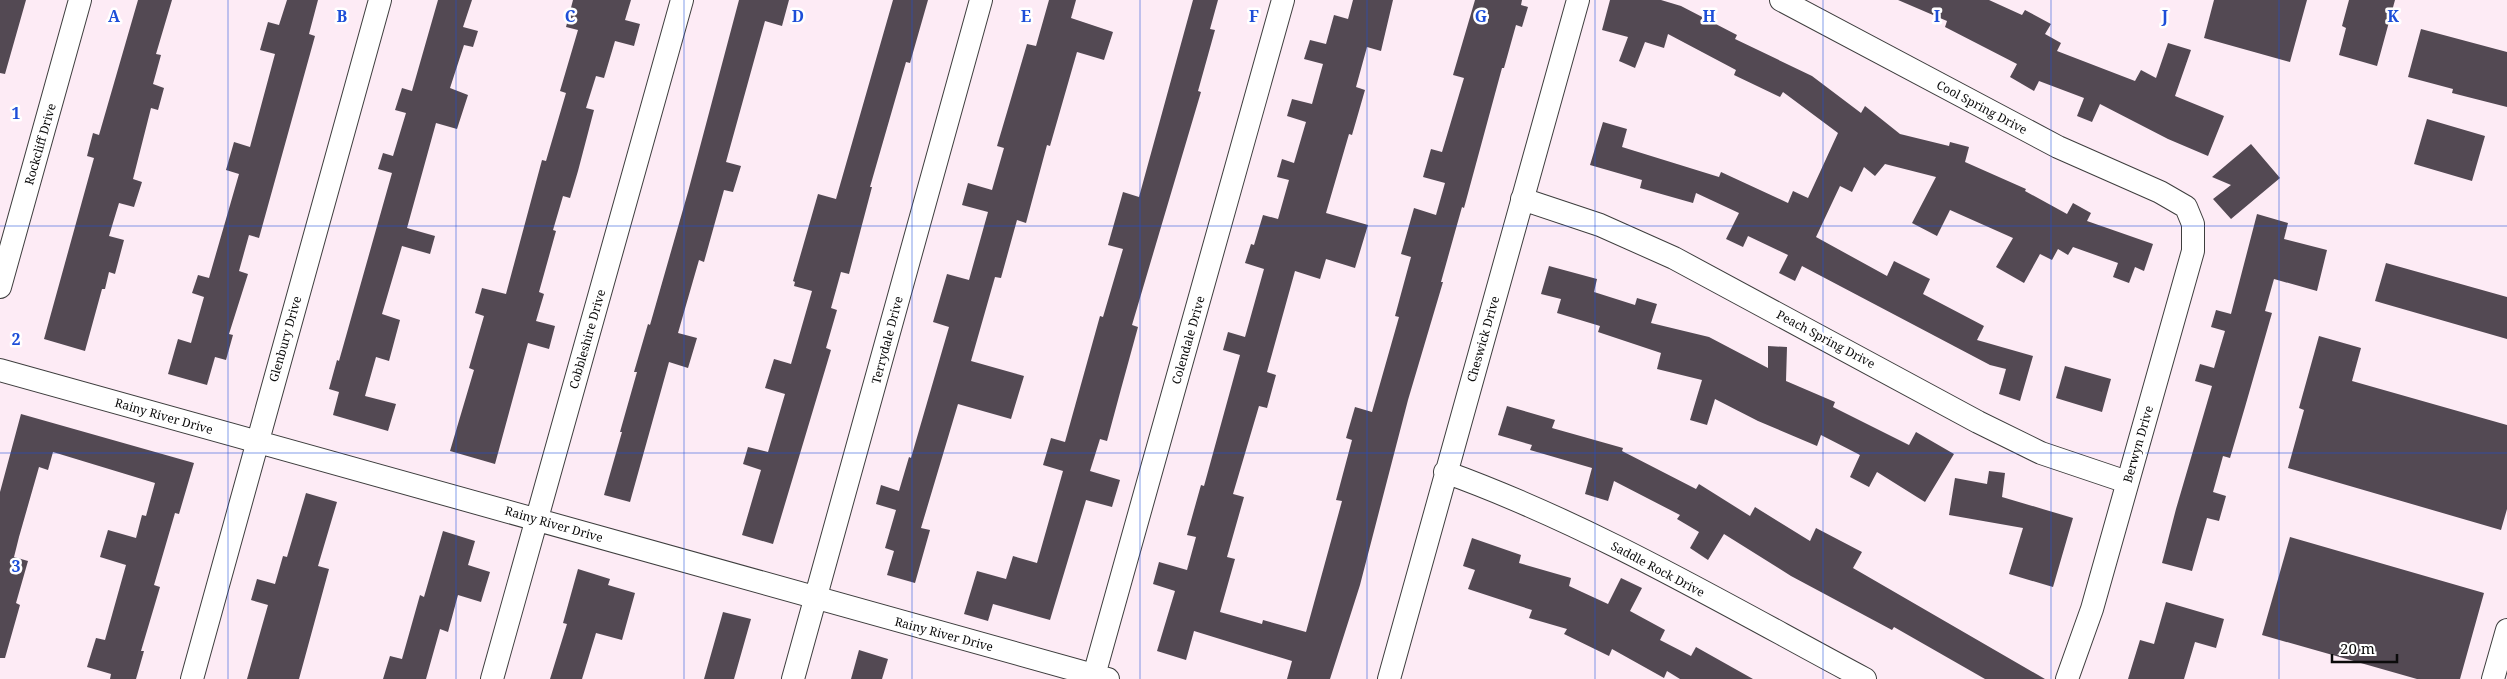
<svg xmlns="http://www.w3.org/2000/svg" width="2507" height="679" font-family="'Noto Serif',serif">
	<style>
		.building { fill: #534953 }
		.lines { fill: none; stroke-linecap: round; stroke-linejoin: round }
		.minor-casing { stroke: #3e3e3e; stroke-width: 24 }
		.minor { stroke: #fff; stroke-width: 22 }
		.grid { fill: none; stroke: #1d4ed8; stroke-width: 1; stroke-opacity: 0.55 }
		.labels { text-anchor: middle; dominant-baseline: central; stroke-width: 5; stroke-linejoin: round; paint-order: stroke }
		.street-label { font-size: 12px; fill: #0b0b0b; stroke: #fff }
		.grid-label { font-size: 16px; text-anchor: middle; font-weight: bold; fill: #1d4ed8; stroke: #fff; stroke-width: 5; stroke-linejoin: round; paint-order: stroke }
	</style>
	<rect width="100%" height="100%" fill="#fdebf5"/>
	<path class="building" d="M 0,0 L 26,0 L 5,74 L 0,73 Z
		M 138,0 L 172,0 L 156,54 L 161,55 L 153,84 L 164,88 L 158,110 L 151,108 L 133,179 L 142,182 L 134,207 L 119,203 L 109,236 L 124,240 L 115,274 L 109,272 L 105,289 L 102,289 L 85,351 L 44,339 L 94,158 L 87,156 L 93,133 L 99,135 Z
		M 287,0 L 318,0 L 309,34 L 315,36 L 259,238 L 249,235 L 239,271 L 248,274 L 229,334 L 233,335 L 226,360 L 215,357 L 207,385 L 168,374 L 178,339 L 191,343 L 204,297 L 192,293 L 198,275 L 209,278 L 239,174 L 226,170 L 234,142 L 250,147 L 275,54 L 260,50 L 268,22 L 279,25 Z
		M 438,0 L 472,0 L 463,27 L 478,31 L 473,47 L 464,45 L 450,88 L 468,95 L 457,129 L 436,123 L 407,228 L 435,236 L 430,254 L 402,246 L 382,314 L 400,320 L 389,361 L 376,357 L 365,396 L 396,404 L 388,431 L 333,415 L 339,392 L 329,389 L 337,360 L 339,361 L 392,173 L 378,169 L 383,153 L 393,156 L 406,113 L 395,110 L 402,88 L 412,91 Z
		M 573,0 L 631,0 L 625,20 L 640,24 L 634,46 L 615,41 L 604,78 L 596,76 L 586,108 L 594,110 L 578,171 L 570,198 L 563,196 L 553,230 L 556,231 L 539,292 L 544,294 L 536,321 L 555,326 L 549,349 L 528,343 L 495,464 L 450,451 L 474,370 L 469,368 L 484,316 L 475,313 L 482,288 L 506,294 L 542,160 L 546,161 L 566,93 L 560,91 L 578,30 L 566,27 Z
		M 739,0 L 789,0 L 782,26 L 765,21 L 726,162 L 741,166 L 733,192 L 724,190 L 704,262 L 699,260 L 678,333 L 697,338 L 688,368 L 669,362 L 630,502 L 604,495 L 622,432 L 620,432 L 637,372 L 634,372 L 648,324 L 650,325 L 688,192 Z
		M 893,0 L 928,0 L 910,63 L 906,62 L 870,187 L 872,187 L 849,274 L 841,272 L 831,308 L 837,310 L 826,348 L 831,350 L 773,544 L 742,535 L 761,470 L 743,464 L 748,447 L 768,452 L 785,394 L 765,388 L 774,359 L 791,364 L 812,291 L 794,286 L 795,282 L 793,281 L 818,194 L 836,199 Z
		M 1049,0 L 1076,0 L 1071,18 L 1113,32 L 1104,60 L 1077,52 L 1050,146 L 1047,145 L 1026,223 L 1017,220 L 1001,278 L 995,277 L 971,361 L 1024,376 L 1011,419 L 958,404 L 921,528 L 930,530 L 915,583 L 887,575 L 894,551 L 885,548 L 896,510 L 876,504 L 881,485 L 899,491 L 909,457 L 911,458 L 949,327 L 933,322 L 947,274 L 969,280 L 988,212 L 962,205 L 968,183 L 992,190 L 1004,148 L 997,146 L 1010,102 L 1027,44 L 1036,46 Z
		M 1193,0 L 1218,0 L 1210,29 L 1215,30 L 1198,91 L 1201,92 L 1132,325 L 1138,327 L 1121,389 L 1107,441 L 1100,439 L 1090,471 L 1120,480 L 1112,507 L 1086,500 L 1050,620 L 993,604 L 988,621 L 964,614 L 977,571 L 1006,579 L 1013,556 L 1037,563 L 1063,471 L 1043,465 L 1051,438 L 1065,442 L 1100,316 L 1103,317 L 1123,249 L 1108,245 L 1123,192 L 1139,197 Z
		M 1353,0 L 1393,0 L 1381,51 L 1367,47 L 1356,87 L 1365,90 L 1352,135 L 1349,134 L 1326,213 L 1368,225 L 1355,268 L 1326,259 L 1320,279 L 1295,271 L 1267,372 L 1276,375 L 1267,408 L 1259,406 L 1233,494 L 1244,497 L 1227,557 L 1235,559 L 1220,612 L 1262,624 L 1263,620 L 1306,632 L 1342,501 L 1336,500 L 1352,440 L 1346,438 L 1355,407 L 1372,412 L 1399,317 L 1395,316 L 1411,257 L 1401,254 L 1414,208 L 1436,215 L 1445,183 L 1423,177 L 1431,149 L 1442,152 L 1464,78 L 1453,75 L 1475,0 L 1522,0 L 1521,5 L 1528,7 L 1522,27 L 1516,25 L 1504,68 L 1502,68 L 1464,208 L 1462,207 L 1441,282 L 1443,282 L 1408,400 L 1360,585 L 1330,679 L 1287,679 L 1292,661 L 1194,631 L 1186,660 L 1157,651 L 1175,591 L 1153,584 L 1159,562 L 1187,570 L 1196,537 L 1187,535 L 1201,485 L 1204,486 L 1240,355 L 1223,350 L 1228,332 L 1245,337 L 1264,269 L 1245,263 L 1251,244 L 1254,245 L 1263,215 L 1278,219 L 1289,180 L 1277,177 L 1282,159 L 1294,163 L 1306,122 L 1287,116 L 1292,99 L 1312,104 L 1323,64 L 1304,59 L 1310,40 L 1326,44 L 1334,15 L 1348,19 Z
		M 1610,0 L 1661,0 L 1681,6 L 1737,35 L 1735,39 L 1812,76 L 1861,113 L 1865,106 L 1900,134 L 1949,146 L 1950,142 L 1969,147 L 1965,162 L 2026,189 L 2025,191 L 2067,214 L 2073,203 L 2091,213 L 2087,221 L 2153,244 L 2144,271 L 2135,267 L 2129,283 L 2113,277 L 2118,263 L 2073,247 L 2068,255 L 2058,249 L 2052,260 L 2040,254 L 2024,283 L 1996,267 L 2013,238 L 1950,210 L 1937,236 L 1912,223 L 1936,177 L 1885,164 L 1875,176 L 1864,167 L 1852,192 L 1840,186 L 1816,237 L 1887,276 L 1894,261 L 1930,279 L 1923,294 L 1984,326 L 1977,340 L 2033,356 L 2020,401 L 1999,394 L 2006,369 L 1990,365 L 1802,266 L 1795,281 L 1779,273 L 1788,255 L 1748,236 L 1743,247 L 1726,239 L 1739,213 L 1696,193 L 1693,203 L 1640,188 L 1642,180 L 1590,165 L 1603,122 L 1627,129 L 1622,147 L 1719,177 L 1721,172 L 1788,203 L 1793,191 L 1808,198 L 1838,133 L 1783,92 L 1780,97 L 1734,75 L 1736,70 L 1668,34 L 1664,48 L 1645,42 L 1635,68 L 1619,61 L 1628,37 L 1602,30 Z
		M 1898,0 L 1989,0 L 2022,15 L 2025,10 L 2051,24 L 2045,34 L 2061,43 L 2057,51 L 2135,81 L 2141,70 L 2156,78 L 2168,43 L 2191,50 L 2175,96 L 2224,116 L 2208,156 L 2168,139 L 2100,104 L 2092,122 L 2077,116 L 2084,98 L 2039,81 L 2034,91 L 2010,77 L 2017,64 L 1945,27 L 1947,21 Z
		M 2214,0 L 2307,0 L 2290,62 L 2204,38 Z
		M 2349,0 L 2395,0 L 2377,66 L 2339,55 L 2346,28 L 2342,26 Z
		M 2421,29 L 2507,52 L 2507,107 L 2452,93 L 2453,89 L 2408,77 Z
		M 2427,119 L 2485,136 L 2472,181 L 2414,164 Z
		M 2251,144 L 2280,178 L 2231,219 L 2213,199 L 2231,185 L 2212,177 Z
		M 2257,214 L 2288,223 L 2284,239 L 2327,250 L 2317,291 L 2274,279 L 2265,311 L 2272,313 L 2245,407 L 2230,458 L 2223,456 L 2213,492 L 2226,496 L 2219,521 L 2207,518 L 2192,571 L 2162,563 L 2176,509 L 2212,386 L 2195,381 L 2200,364 L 2214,368 L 2225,331 L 2211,327 L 2216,310 L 2231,314 Z
		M 2386,263 L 2507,297 L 2507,339 L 2375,301 Z
		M 1549,266 L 1597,279 L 1594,292 L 1635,305 L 1637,298 L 1657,304 L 1651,323 L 1709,337 L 1768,368 L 1768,346 L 1787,347 L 1786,381 L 1835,402 L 1833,407 L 1909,445 L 1916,432 L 1954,454 L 1925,502 L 1877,472 L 1869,487 L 1850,477 L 1860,455 L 1821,435 L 1817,446 L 1758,421 L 1715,399 L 1707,425 L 1690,420 L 1702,380 L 1657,369 L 1661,353 L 1598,332 L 1600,326 L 1557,313 L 1561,299 L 1541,294 Z
		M 2319,336 L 2361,348 L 2352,381 L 2507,425 L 2507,509 L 2501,530 L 2288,468 L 2304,410 L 2299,408 Z
		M 2065,366 L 2111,379 L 2102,412 L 2056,398 Z
		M 1507,406 L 1555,420 L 1552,428 L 1623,448 L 1622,451 L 1696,489 L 1699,484 L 1750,516 L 1755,507 L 1810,541 L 1816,528 L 1862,552 L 1853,568 L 2045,679 L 1985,679 L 1894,627 L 1892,630 L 1791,576 L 1724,534 L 1708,560 L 1690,548 L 1699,532 L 1677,519 L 1680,515 L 1614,481 L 1608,501 L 1585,494 L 1592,468 L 1530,450 L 1532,445 L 1498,435 Z
		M 21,414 L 194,463 L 179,514 L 175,513 L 154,585 L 160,587 L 141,651 L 144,651 L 136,679 L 110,679 L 111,674 L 87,667 L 96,638 L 105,640 L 126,565 L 100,557 L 108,530 L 136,538 L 142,515 L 146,516 L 155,483 L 53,452 L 48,470 L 39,467 L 19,537 L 14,557 L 28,561 L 16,603 L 20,605 L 5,658 L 0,658 L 0,492 Z
		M 1989,471 L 2005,473 L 2002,497 L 2073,518 L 2053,587 L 2009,574 L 2023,528 L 1949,515 L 1955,478 L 1987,484 Z
		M 306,493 L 337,502 L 318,566 L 329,569 L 299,679 L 247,679 L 268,605 L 251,600 L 257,579 L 275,584 L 283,556 L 287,557 Z
		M 443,531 L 475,541 L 468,565 L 490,572 L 481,602 L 458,595 L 448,632 L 440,629 L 426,679 L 383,679 L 390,656 L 402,659 L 420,595 L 424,597 Z
		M 2290,537 L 2484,593 L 2460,679 L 2417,679 L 2262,635 Z
		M 1472,538 L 1521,555 L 1519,563 L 1571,578 L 1569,586 L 1608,604 L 1621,578 L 1642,588 L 1630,611 L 1665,630 L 1660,640 L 1691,656 L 1696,647 L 1753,679 L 1680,679 L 1667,671 L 1664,678 L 1612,649 L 1609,656 L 1564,634 L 1567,629 L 1529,618 L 1532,610 L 1468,589 L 1475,570 L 1463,566 Z
		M 578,569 L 610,579 L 608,585 L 635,593 L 622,640 L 596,633 L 582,679 L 550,679 L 567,624 L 563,623 Z
		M 2166,602 L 2224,619 L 2216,648 L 2195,642 L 2184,679 L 2128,679 L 2140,640 L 2154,644 Z
		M 723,612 L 751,619 L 734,679 L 704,679 Z
		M 859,650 L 888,659 L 882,679 L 851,679 Z"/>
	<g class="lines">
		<defs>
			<path id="minor" d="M 1781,0 L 2058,147 L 2160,192 L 2186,207 L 2193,224 L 2193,251 L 2092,609 L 2067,679
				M 1522,199 L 1600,225 L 1674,258 L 1978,422 L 2041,453 L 2127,482
				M 0,287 L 80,0
				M 0,370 L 1108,679
				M 1445,472 C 1592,525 1728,606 1865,679
				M 192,679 L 380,0
				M 492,679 L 682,0
				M 793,679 L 981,0
				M 1093,679 L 1283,0
				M 1389,679 L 1578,0
				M 2493,679 L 2507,630"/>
		</defs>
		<use href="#minor" class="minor-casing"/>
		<use href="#minor" class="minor"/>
	</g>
	<path class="grid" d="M 228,0 L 228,679M 456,0 L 456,679M 684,0 L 684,679M 912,0 L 912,679M 1140,0 L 1140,679M 1367,0 L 1367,679M 1595,0 L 1595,679M 1823,0 L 1823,679M 2051,0 L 2051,679M 2279,0 L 2279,679M 0,226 L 2507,226M 0,453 L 2507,453"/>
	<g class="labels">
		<g class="street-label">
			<text transform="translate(1982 107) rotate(28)">Cool Spring Drive</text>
			<text transform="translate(40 144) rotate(-74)">Rockcliff Drive</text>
			<text transform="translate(285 339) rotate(-74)">Glenbury Drive</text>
			<text transform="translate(587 339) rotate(-74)">Cobbleshire Drive</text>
			<text transform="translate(1483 339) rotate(-74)">Cheswick Drive</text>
			<text transform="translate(1826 339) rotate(28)">Peach Spring Drive</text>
			<text transform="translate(887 340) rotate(-75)">Terrydale Drive</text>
			<text transform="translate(1188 340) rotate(-74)">Colendale Drive</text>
			<text transform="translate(164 416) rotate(16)">Rainy River Drive</text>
			<text transform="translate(2138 444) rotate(-74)">Berwyn Drive</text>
			<text transform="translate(554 524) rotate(16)">Rainy River Drive</text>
			<text transform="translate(1658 569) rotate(28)">Saddle Rock Drive</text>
			<text transform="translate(944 634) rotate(15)">Rainy River Drive</text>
		</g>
	</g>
	<g class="grid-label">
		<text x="114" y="22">A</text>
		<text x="342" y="22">B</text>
		<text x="570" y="22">C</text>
		<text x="798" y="22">D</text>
		<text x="1026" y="22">E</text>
		<text x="1254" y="22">F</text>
		<text x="1481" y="22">G</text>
		<text x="1709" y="22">H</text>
		<text x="1937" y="22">I</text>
		<text x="2165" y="22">J</text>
		<text x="2393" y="22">K</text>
		<text x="16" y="119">1</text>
		<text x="16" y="345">2</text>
		<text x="16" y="572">3</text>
	</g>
	<path d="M2332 654v8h65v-8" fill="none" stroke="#0b0b0b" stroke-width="2.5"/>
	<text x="2340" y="654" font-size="15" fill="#0b0b0b" stroke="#ffffff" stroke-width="4" paint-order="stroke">20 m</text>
</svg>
